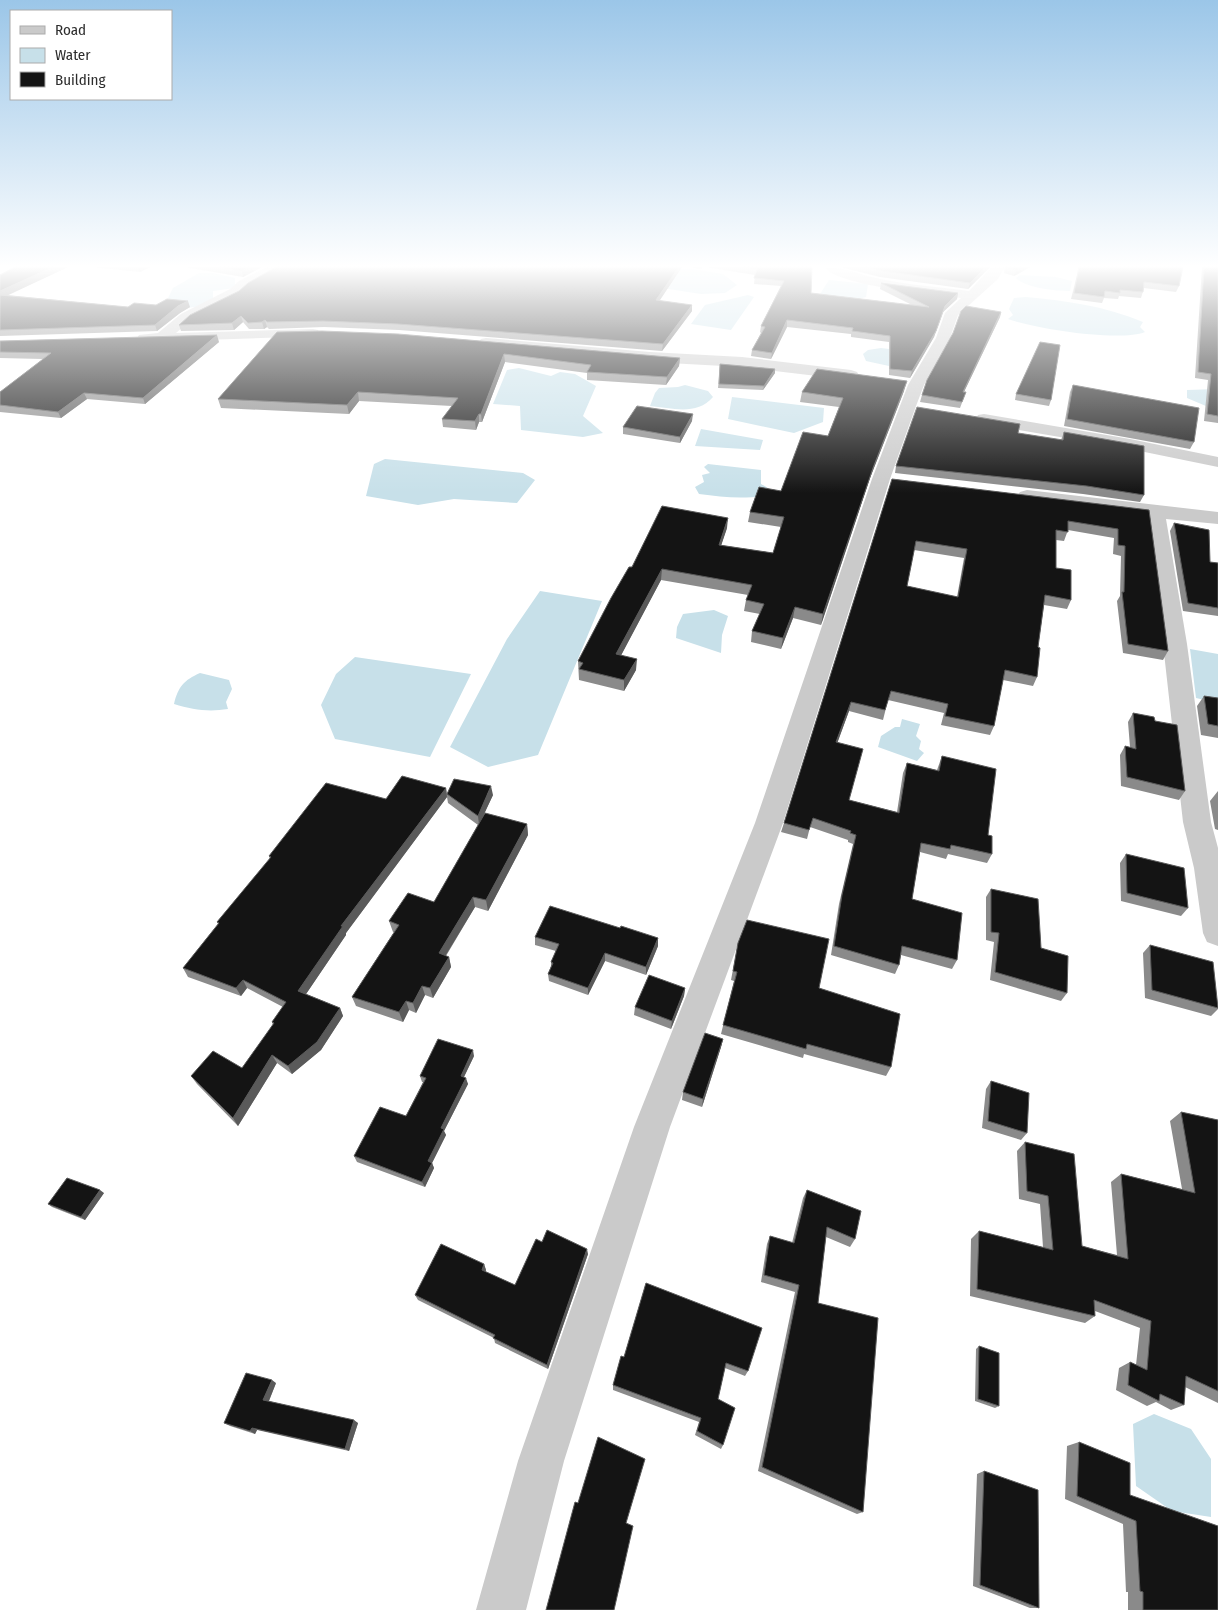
<svg xmlns="http://www.w3.org/2000/svg" width="1218" height="1610" font-family="'Fira Sans Condensed',sans-serif">
	<style>
		.water { fill: #c7e0e9 }
		.lines { fill: none; stroke-linecap: round; stroke-linejoin: round }
		.minor { fill: #cacaca; fill-rule: evenodd }
		.wall { fill: #8a8a8a; fill-rule: evenodd }
		.shaded-wall { fill: #5a5a5a }
		.building { fill: #141414; stroke: #5a5a5a; fill-rule: evenodd }
	</style>
	<rect width="100%" height="100%" fill="#fff"/>
	<path class="water" d="M 653,269 L 693,269 L 723,274 L 737,285 L 725,293 L 701,294 L 643,285 Z
		M 199,273 L 213,273 L 235,278 L 235,288 L 213,291 L 213,299 C 197,310 183,311 168,298 L 173,288 Z
		M 1020,275 L 1056,277 L 1072,281 L 1070,291 C 1056,291 1026,288 1016,278 Z
		M 829,280 L 868,284 L 866,297 L 854,300 L 820,294 Z
		M 748,295 L 754,297 L 731,330 L 691,324 L 705,305 Z
		M 1026,297 C 1067,301 1105,306 1143,322 L 1140,327 L 1145,332 C 1119,342 1035,329 1008,319 L 1013,315 L 1009,309 L 1014,298 Z
		M 881,348 L 897,350 L 889,366 L 866,361 L 863,354 L 868,350 Z
		M 519,368 L 551,376 L 560,372 L 575,374 L 596,386 L 583,416 L 603,433 L 583,437 L 521,430 L 520,406 L 493,404 L 507,370 Z
		M 685,385 L 708,391 L 713,397 C 697,416 672,408 650,406 L 655,393 L 659,388 L 678,387 Z
		M 1218,389 L 1213,409 L 1187,398 L 1187,390 Z
		M 732,397 L 824,408 L 823,422 L 794,433 L 728,419 Z
		M 701,429 L 763,440 L 760,450 L 695,446 Z
		M 385,459 L 523,473 L 535,480 L 517,503 L 454,499 L 418,505 L 366,496 L 374,464 Z
		M 708,464 L 761,470 L 761,484 L 768,488 L 763,496 C 741,499 721,497 699,494 L 695,487 L 704,482 L 702,475 L 710,473 L 704,467 Z
		M 540,591 L 602,601 L 538,755 L 488,767 L 450,747 L 507,639 Z
		M 714,610 L 728,616 L 722,635 L 721,653 L 676,638 L 677,627 L 683,614 Z
		M 1190,649 L 1218,654 L 1218,703 L 1196,698 Z
		M 355,657 L 471,674 L 430,757 L 335,739 L 321,705 L 336,674 Z
		M 200,673 L 229,680 L 232,689 L 226,702 L 228,709 C 209,712 193,710 174,704 C 178,687 184,680 200,673 Z
		M 902,719 L 920,724 L 916,736 L 921,741 L 919,749 L 924,753 L 917,761 L 878,747 L 881,736 L 895,727 L 900,727 Z
		M 1154,1414 L 1191,1429 L 1211,1459 L 1211,1517 L 1172,1511 L 1136,1486 L 1133,1424 Z"/>
	<g class="lines">
		<path class="minor" d="M 267,267 L 284,267 L 249,287 L 240,295 L 191,320 L 176,333 L 313,329 L 318,330 L 320,333 L 318,336 L 144,342 L 139,341 L 137,338 L 139,335 L 158,333 L 181,314 L 230,289 L 239,281 Z
			M 824,267 C 844,267 861,275 880,279 C 909,285 939,287 969,291 L 992,267 L 1005,267 L 998,279 L 958,315 L 950,338 L 924,385 L 916,406 L 890,479 L 783,823 L 670,1127 L 564,1461 L 526,1610 L 476,1610 L 518,1461 L 634,1127 L 755,823 L 872,479 L 908,385 L 936,338 L 945,313 L 961,298 C 933,294 841,287 824,267 Z
			M 486,338 L 650,352 L 742,357 L 851,370 L 857,372 L 859,375 L 857,378 L 851,380 L 742,367 L 650,362 L 481,345 L 479,342 L 481,339 Z
			M 984,414 L 1130,439 L 1218,457 L 1218,467 L 1130,449 L 978,423 L 976,419 L 978,415 Z
			M 1027,490 L 1218,512 L 1218,524 L 1166,519 L 1187,644 L 1211,822 L 1218,848 L 1218,946 L 1207,942 L 1203,933 L 1194,868 L 1183,822 L 1163,644 L 1146,516 L 1020,500 L 1017,496 L 1020,492 Z"/>
	</g>
	<path class="wall" d="M 15,267 L 68,267 L 7,295 L 128,307 L 156,305 L 190,307 L 180,313 L 157,331 L 0,336 L 0,275 Z
		M 91,267 L 150,267 L 140,272 Z
		M 184,267 L 262,267 L 243,277 Z
		M 276,267 L 682,267 L 659,301 L 692,311 L 662,351 L 399,330 L 324,327 L 269,329 L 267,327 L 264,329 L 249,329 L 243,322 L 234,330 L 181,331 L 179,325 L 239,291 Z
		M 688,267 L 703,267 L 701,269 Z
		M 705,267 L 812,267 L 811,293 L 912,305 L 880,289 L 881,283 L 958,293 L 957,299 L 943,312 L 934,337 L 910,378 L 889,375 L 889,342 L 851,337 L 851,334 L 787,327 L 771,359 L 751,356 L 752,350 L 761,333 L 760,332 L 761,326 L 781,286 L 754,284 L 755,275 Z
		M 840,267 L 990,267 L 968,289 L 880,277 Z
		M 1005,267 L 1030,267 L 1014,276 L 1004,273 Z
		M 1079,267 L 1183,267 L 1179,286 L 1176,292 L 1144,288 L 1141,298 L 1119,296 L 1118,299 L 1104,298 L 1102,303 L 1071,299 Z
		M 1202,267 L 1218,267 L 1218,423 L 1204,421 L 1208,380 L 1195,378 Z
		M 1001,312 L 1000,317 L 964,392 L 966,392 L 960,408 L 920,402 L 922,395 Z
		M 277,332 L 680,358 L 679,366 L 666,385 L 587,380 L 587,373 L 505,362 L 482,422 L 479,422 L 476,430 L 443,427 L 442,419 L 452,406 L 359,401 L 349,414 L 221,408 L 218,399 Z
		M 0,341 L 219,342 L 145,404 L 87,399 L 61,418 L 0,412 L 0,392 L 43,359 L 0,358 Z
		M 720,364 L 775,369 L 775,373 L 763,390 L 718,388 Z
		M 1073,385 L 1194,442 L 1190,449 L 1064,426 L 1070,392 Z
		M 904,391 L 870,478 L 821,625 L 793,618 L 781,649 L 751,642 L 752,631 L 760,614 L 744,611 L 746,600 L 748,595 L 661,580 L 621,655 L 636,670 L 624,691 L 579,680 L 578,661 L 632,567 L 727,528 L 721,545 L 773,553 L 781,527 L 748,522 L 750,512 L 781,491 L 828,436 L 839,407 L 800,402 L 802,392 Z
		M 1016,394 L 1051,400 L 1049,406 L 1015,400 Z
		M 692,421 L 680,443 L 623,434 L 623,427 Z
		M 1064,432 L 1144,495 L 1140,502 L 1083,494 L 895,473 L 896,466 L 1018,433 L 1061,440 Z
		M 892,479 L 1149,510 L 1168,651 L 1163,660 L 1123,653 L 1117,601 L 1120,596 L 1121,556 L 1113,554 L 1114,538 L 1068,530 L 1064,541 L 1056,540 L 1056,568 L 1071,600 L 1067,609 L 1044,605 L 1038,647 L 1037,677 L 1033,686 L 1003,680 L 994,726 L 990,735 L 941,725 L 944,713 L 888,700 L 883,720 L 849,711 L 837,743 L 849,800 L 897,812 L 903,773 L 907,763 L 937,770 L 942,756 L 988,835 L 992,854 L 987,863 L 948,854 L 946,859 L 920,852 L 912,899 L 957,960 L 952,969 L 901,955 L 899,965 L 895,974 L 831,955 L 839,904 L 853,844 L 848,842 L 848,840 L 810,827 L 807,839 L 781,832 L 784,823 ZM 914,550 L 964,558 L 957,597 L 907,586 Z
		M 1174,523 L 1210,562 L 1218,563 L 1218,616 L 1183,611 L 1170,531 Z
		M 1204,696 L 1218,698 L 1218,738 L 1201,735 L 1197,706 Z
		M 1133,713 L 1155,721 L 1185,791 L 1179,800 L 1121,786 L 1120,755 L 1125,746 L 1130,747 L 1128,722 Z
		M 446,788 L 447,794 L 493,795 L 482,818 L 527,824 L 528,835 L 488,911 L 475,907 L 446,956 L 449,957 L 451,967 L 433,998 L 425,995 L 416,1013 L 409,1010 L 403,1022 L 356,1006 L 352,997 L 394,932 L 393,932 L 389,921 L 434,902 L 478,825 L 448,803 L 447,797 L 346,933 L 346,935 L 306,994 L 340,1008 L 343,1016 L 321,1050 L 292,1074 L 277,1063 L 238,1126 L 197,1084 L 191,1076 L 242,1068 L 273,1025 L 272,1022 L 283,1007 L 247,988 L 241,996 L 188,977 L 183,968 L 218,924 L 217,922 L 270,859 L 269,856 L 386,799 Z
		M 1218,791 L 1218,830 L 1215,829 L 1210,801 Z
		M 1126,854 L 1188,908 L 1181,916 L 1121,901 L 1120,863 Z
		M 991,889 L 1067,993 L 1061,1001 L 990,980 L 994,942 L 986,940 L 986,897 Z
		M 620,928 L 658,938 L 658,946 L 646,975 L 605,961 L 588,995 L 549,981 L 548,974 L 551,966 L 551,962 L 556,951 L 535,945 L 535,937 Z
		M 738,943 L 819,988 L 891,1067 L 886,1076 L 804,1054 L 803,1058 L 721,1034 L 734,981 L 731,980 Z
		M 1150,945 L 1218,1003 L 1218,1009 L 1211,1016 L 1145,998 L 1143,953 Z
		M 685,988 L 684,996 L 671,1029 L 634,1015 L 635,1007 Z
		M 723,1039 L 721,1047 L 702,1107 L 682,1100 L 683,1092 Z
		M 474,1056 L 464,1077 L 468,1084 L 444,1131 L 446,1135 L 432,1163 L 434,1168 L 425,1187 L 357,1162 L 354,1156 L 406,1116 L 423,1082 L 422,1082 L 420,1076 Z
		M 991,1081 L 1027,1133 L 1021,1140 L 982,1128 L 986,1089 Z
		M 1181,1112 L 1218,1120 L 1218,1403 L 1185,1387 L 1184,1405 L 1171,1410 L 1156,1402 L 1147,1406 L 1116,1390 L 1119,1368 L 1130,1362 L 1136,1365 L 1140,1328 L 1095,1311 L 1095,1316 L 1085,1323 L 970,1296 L 971,1239 L 979,1231 L 1043,1247 L 1040,1204 L 1019,1199 L 1017,1151 L 1025,1142 L 1082,1246 L 1117,1255 L 1111,1182 L 1121,1174 L 1182,1189 L 1170,1121 Z
		M 807,1190 L 855,1239 L 850,1247 L 826,1237 L 818,1303 L 863,1512 L 857,1514 L 758,1471 L 795,1292 L 761,1282 L 767,1244 L 770,1236 L 792,1243 L 803,1198 Z
		M 104,1193 L 85,1220 L 52,1207 L 48,1204 Z
		M 542,1242 L 588,1254 L 548,1369 L 495,1343 L 494,1338 L 418,1300 L 415,1295 L 484,1264 L 486,1270 L 486,1272 L 515,1285 Z
		M 646,1283 L 748,1371 L 745,1376 L 725,1368 L 718,1399 L 723,1445 L 721,1449 L 695,1435 L 699,1422 L 613,1390 L 613,1385 L 624,1357 Z
		M 979,1346 L 999,1406 L 995,1408 L 975,1401 L 976,1349 Z
		M 276,1383 L 269,1401 L 358,1423 L 349,1451 L 257,1430 L 255,1434 L 230,1426 L 224,1423 Z
		M 1079,1442 L 1130,1495 L 1218,1610 L 1128,1610 L 1128,1592 L 1126,1592 L 1123,1524 L 1065,1499 L 1067,1446 Z
		M 984,1471 L 1039,1608 L 1030,1608 L 973,1586 L 977,1474 Z"/>
	<path class="shaded-wall" d="M 53,267 L 68,267 L 0,299 L 0,291 Z
		M 138,267 L 150,267 L 140,272 Z
		M 249,267 L 262,267 L 243,277 L 242,271 Z
		M 679,267 L 682,267 L 656,306 L 656,300 Z
		M 986,267 L 990,267 L 968,289 L 970,283 Z
		M 1021,267 L 1030,267 L 1014,276 L 1016,270 Z
		M 958,293 L 957,299 L 943,312 L 934,337 L 910,378 L 912,371 L 945,306 Z
		M 188,301 L 190,307 L 180,313 L 157,331 L 155,325 L 178,306 Z
		M 692,305 L 692,311 L 662,351 L 663,344 Z
		M 1001,312 L 1000,317 L 961,398 L 963,392 Z
		M 241,316 L 243,322 L 234,330 L 232,323 Z
		M 265,320 L 267,327 L 264,329 L 262,322 Z
		M 787,320 L 787,327 L 771,359 L 772,353 Z
		M 217,335 L 219,342 L 145,404 L 143,398 Z
		M 504,354 L 505,362 L 482,422 L 481,414 Z
		M 680,358 L 679,366 L 666,385 L 667,377 Z
		M 775,369 L 775,373 L 763,390 L 764,386 Z
		M 907,381 L 904,391 L 870,478 L 821,625 L 823,614 L 873,468 Z
		M 358,392 L 359,401 L 349,414 L 347,405 Z
		M 84,393 L 87,399 L 61,418 L 58,412 Z
		M 479,414 L 479,422 L 476,430 L 475,421 Z
		M 693,414 L 692,421 L 680,443 L 680,437 Z
		M 728,518 L 727,528 L 718,555 L 719,545 Z
		M 662,569 L 661,580 L 616,665 L 616,654 Z
		M 795,607 L 793,618 L 781,649 L 783,638 Z
		M 637,659 L 636,670 L 624,691 L 624,680 Z
		M 851,702 L 849,711 L 834,752 L 836,742 Z
		M 491,786 L 493,795 L 479,825 L 478,816 Z
		M 446,788 L 447,797 L 346,933 L 346,935 L 302,1000 L 298,991 L 341,926 Z
		M 527,824 L 528,835 L 488,911 L 486,900 Z
		M 473,897 L 475,907 L 441,963 L 439,953 Z
		M 658,938 L 658,946 L 646,975 L 646,967 Z
		M 605,953 L 605,961 L 588,995 L 588,988 Z
		M 449,957 L 451,967 L 433,998 L 430,988 Z
		M 243,980 L 247,988 L 241,996 L 236,988 Z
		M 422,986 L 425,995 L 416,1013 L 413,1003 Z
		M 685,988 L 684,996 L 671,1029 L 672,1021 Z
		M 406,1001 L 409,1010 L 403,1022 L 399,1012 Z
		M 340,1008 L 343,1016 L 321,1050 L 292,1074 L 288,1066 Z
		M 723,1039 L 721,1047 L 702,1107 L 703,1099 Z
		M 473,1050 L 474,1056 L 462,1081 L 461,1076 Z
		M 272,1055 L 277,1063 L 238,1126 L 233,1118 Z
		M 466,1078 L 468,1084 L 444,1131 L 446,1135 L 432,1163 L 434,1168 L 425,1187 L 422,1182 L 428,1161 L 441,1128 Z
		M 100,1190 L 104,1193 L 85,1220 L 81,1217 Z
		M 587,1249 L 588,1254 L 548,1369 L 547,1365 Z
		M 484,1264 L 486,1270 L 484,1275 L 482,1270 Z
		M 272,1380 L 276,1383 L 268,1403 L 263,1400 Z
		M 354,1420 L 358,1423 L 349,1451 L 345,1449 Z
		M 252,1428 L 257,1430 L 255,1434 L 250,1431 Z"/>
	<path class="building" d="M 15,267 L 53,267 L 0,291 L 0,275 Z
		M 218,267 L 249,267 L 242,271 Z
		M 276,267 L 679,267 L 656,300 L 692,305 L 663,344 L 398,324 L 323,321 L 267,322 L 265,320 L 262,322 L 248,323 L 241,316 L 232,323 L 179,325 L 190,315 L 239,291 L 248,283 Z
		M 743,267 L 812,267 L 811,293 L 929,307 L 881,283 L 958,293 L 945,306 L 936,331 L 912,371 L 890,369 L 890,336 L 852,331 L 853,328 L 787,320 L 772,353 L 752,350 L 765,327 L 761,326 L 784,281 L 754,278 L 757,269 Z
		M 865,267 L 986,267 L 970,283 L 882,271 Z
		M 1005,267 L 1021,267 L 1016,270 Z
		M 1079,267 L 1183,267 L 1179,286 L 1144,282 L 1143,292 L 1120,290 L 1120,293 L 1105,291 L 1104,297 L 1074,293 Z
		M 1204,267 L 1218,267 L 1218,416 L 1207,414 L 1211,374 L 1198,372 Z
		M 0,295 L 128,307 L 134,303 L 156,305 L 167,299 L 188,301 L 178,306 L 155,325 L 0,330 Z
		M 966,306 L 1001,312 L 963,392 L 966,392 L 962,402 L 922,395 L 927,380 L 953,333 L 961,311 Z
		M 322,331 L 398,334 L 680,358 L 667,377 L 587,372 L 591,365 L 504,354 L 481,414 L 479,414 L 475,421 L 442,419 L 458,398 L 358,392 L 347,405 L 218,399 L 277,332 Z
		M 217,335 L 143,398 L 84,393 L 58,412 L 0,405 L 0,392 L 51,353 L 0,352 L 0,341 Z
		M 1040,342 L 1060,345 L 1051,400 L 1016,394 Z
		M 720,364 L 775,369 L 764,386 L 719,384 Z
		M 817,369 L 907,381 L 873,468 L 823,614 L 795,607 L 783,638 L 752,631 L 764,604 L 746,600 L 752,585 L 662,569 L 616,654 L 637,659 L 624,680 L 579,669 L 583,663 L 578,661 L 611,598 L 629,567 L 632,567 L 662,506 L 728,518 L 719,545 L 773,553 L 784,517 L 750,512 L 759,487 L 781,491 L 803,432 L 828,436 L 843,398 L 802,392 Z
		M 1073,385 L 1199,408 L 1194,442 L 1067,419 Z
		M 637,406 L 693,414 L 680,437 L 623,427 Z
		M 917,407 L 1020,424 L 1018,433 L 1063,440 L 1064,432 L 1144,446 L 1144,495 L 1087,486 L 896,466 Z
		M 892,479 L 1149,510 L 1168,651 L 1128,644 L 1122,592 L 1124,592 L 1125,546 L 1118,545 L 1118,529 L 1068,521 L 1068,532 L 1056,530 L 1056,568 L 1071,570 L 1071,600 L 1045,595 L 1038,647 L 1040,648 L 1037,677 L 1005,670 L 994,726 L 945,716 L 948,704 L 891,691 L 885,710 L 851,702 L 836,742 L 863,749 L 849,800 L 899,813 L 907,763 L 939,771 L 942,756 L 996,769 L 988,835 L 992,836 L 992,854 L 951,845 L 950,849 L 921,843 L 912,899 L 962,913 L 957,960 L 902,946 L 899,965 L 834,946 L 842,895 L 856,835 L 850,833 L 851,831 L 813,818 L 809,830 L 784,823 ZM 916,541 L 967,549 L 958,597 L 907,586 Z
		M 1174,523 L 1209,530 L 1210,562 L 1218,563 L 1218,608 L 1188,603 Z
		M 1204,696 L 1218,698 L 1218,726 L 1208,724 Z
		M 1133,713 L 1154,717 L 1155,721 L 1177,725 L 1185,791 L 1127,777 L 1125,746 L 1136,749 Z
		M 402,776 L 446,788 L 341,926 L 343,926 L 298,991 L 340,1008 L 317,1042 L 288,1066 L 272,1055 L 233,1118 L 191,1076 L 213,1051 L 242,1068 L 274,1023 L 272,1022 L 286,1002 L 243,980 L 236,988 L 183,968 L 219,923 L 217,922 L 271,857 L 269,856 L 326,783 L 386,799 Z
		M 454,779 L 491,786 L 478,816 L 447,794 Z
		M 485,813 L 527,824 L 486,900 L 473,897 L 439,953 L 449,957 L 430,988 L 422,986 L 413,1003 L 406,1001 L 399,1012 L 352,997 L 399,925 L 389,921 L 408,893 L 434,902 Z
		M 1126,854 L 1184,868 L 1188,908 L 1127,893 Z
		M 991,889 L 1038,899 L 1041,948 L 1068,956 L 1067,993 L 995,972 L 999,933 L 991,932 Z
		M 550,906 L 620,928 L 621,926 L 658,938 L 646,967 L 605,953 L 588,988 L 548,974 L 553,963 L 551,962 L 559,944 L 535,937 Z
		M 747,920 L 829,939 L 819,988 L 900,1014 L 891,1067 L 807,1044 L 806,1049 L 723,1025 L 737,972 L 733,971 L 738,943 Z
		M 1150,945 L 1213,962 L 1218,1008 L 1152,990 Z
		M 649,975 L 685,988 L 672,1021 L 635,1007 Z
		M 705,1033 L 723,1039 L 703,1099 L 683,1092 Z
		M 438,1039 L 473,1050 L 461,1076 L 466,1078 L 441,1128 L 444,1129 L 428,1161 L 432,1163 L 422,1182 L 354,1156 L 380,1107 L 406,1116 L 426,1078 L 420,1076 Z
		M 991,1081 L 1029,1093 L 1027,1133 L 988,1121 Z
		M 1181,1112 L 1218,1120 L 1218,1391 L 1186,1376 L 1184,1405 L 1160,1394 L 1159,1401 L 1128,1385 L 1130,1362 L 1147,1370 L 1151,1321 L 1094,1300 L 1095,1316 L 977,1289 L 979,1231 L 1053,1250 L 1048,1196 L 1027,1191 L 1025,1142 L 1074,1154 L 1082,1246 L 1128,1259 L 1121,1174 L 1195,1193 Z
		M 67,1178 L 100,1190 L 81,1217 L 48,1204 Z
		M 807,1190 L 861,1211 L 855,1239 L 827,1227 L 818,1303 L 878,1318 L 863,1512 L 762,1467 L 799,1285 L 764,1275 L 770,1236 L 794,1243 Z
		M 547,1230 L 587,1249 L 547,1365 L 493,1338 L 495,1335 L 415,1295 L 441,1244 L 484,1264 L 482,1270 L 515,1285 L 536,1239 L 542,1242 Z
		M 646,1283 L 762,1328 L 748,1371 L 726,1363 L 718,1399 L 735,1408 L 723,1445 L 697,1431 L 701,1418 L 613,1385 L 621,1356 L 624,1357 Z
		M 979,1346 L 999,1353 L 999,1406 L 978,1399 Z
		M 246,1373 L 272,1380 L 263,1400 L 354,1420 L 345,1449 L 252,1428 L 250,1431 L 224,1423 Z
		M 598,1437 L 645,1459 L 626,1523 L 633,1526 L 614,1610 L 546,1610 L 575,1502 L 578,1503 Z
		M 1079,1442 L 1130,1463 L 1130,1495 L 1218,1526 L 1218,1610 L 1143,1610 L 1143,1592 L 1140,1591 L 1136,1521 L 1077,1496 Z
		M 984,1471 L 1038,1490 L 1039,1608 L 980,1585 Z"/>
	<linearGradient id="sky" x2="0" y2="1"><stop stop-color="#9bc6e8"/><stop offset="0.54" stop-color="#fff"/><stop offset="1" stop-color="#fff" stop-opacity="0"/></linearGradient>
	<rect width="1218" height="493" fill="url(#sky)"/>
	<rect x="10" y="10" width="162" height="90" fill="#ffffff" stroke="#ababab"/>
	<rect x="20" y="26" width="25" height="8" fill="#cacaca" stroke="#ababab"/>
	<text x="55" y="35" font-size="15" fill="#2d2d2d">Road</text>
	<rect x="20" y="48" width="25" height="15" fill="#c7e0e9" stroke="#ababab"/>
	<text x="55" y="60" font-size="15" fill="#2d2d2d">Water</text>
	<rect x="20" y="72" width="25" height="15" fill="#141414" stroke="#ababab"/>
	<text x="55" y="85" font-size="15" fill="#2d2d2d">Building</text>
</svg>
